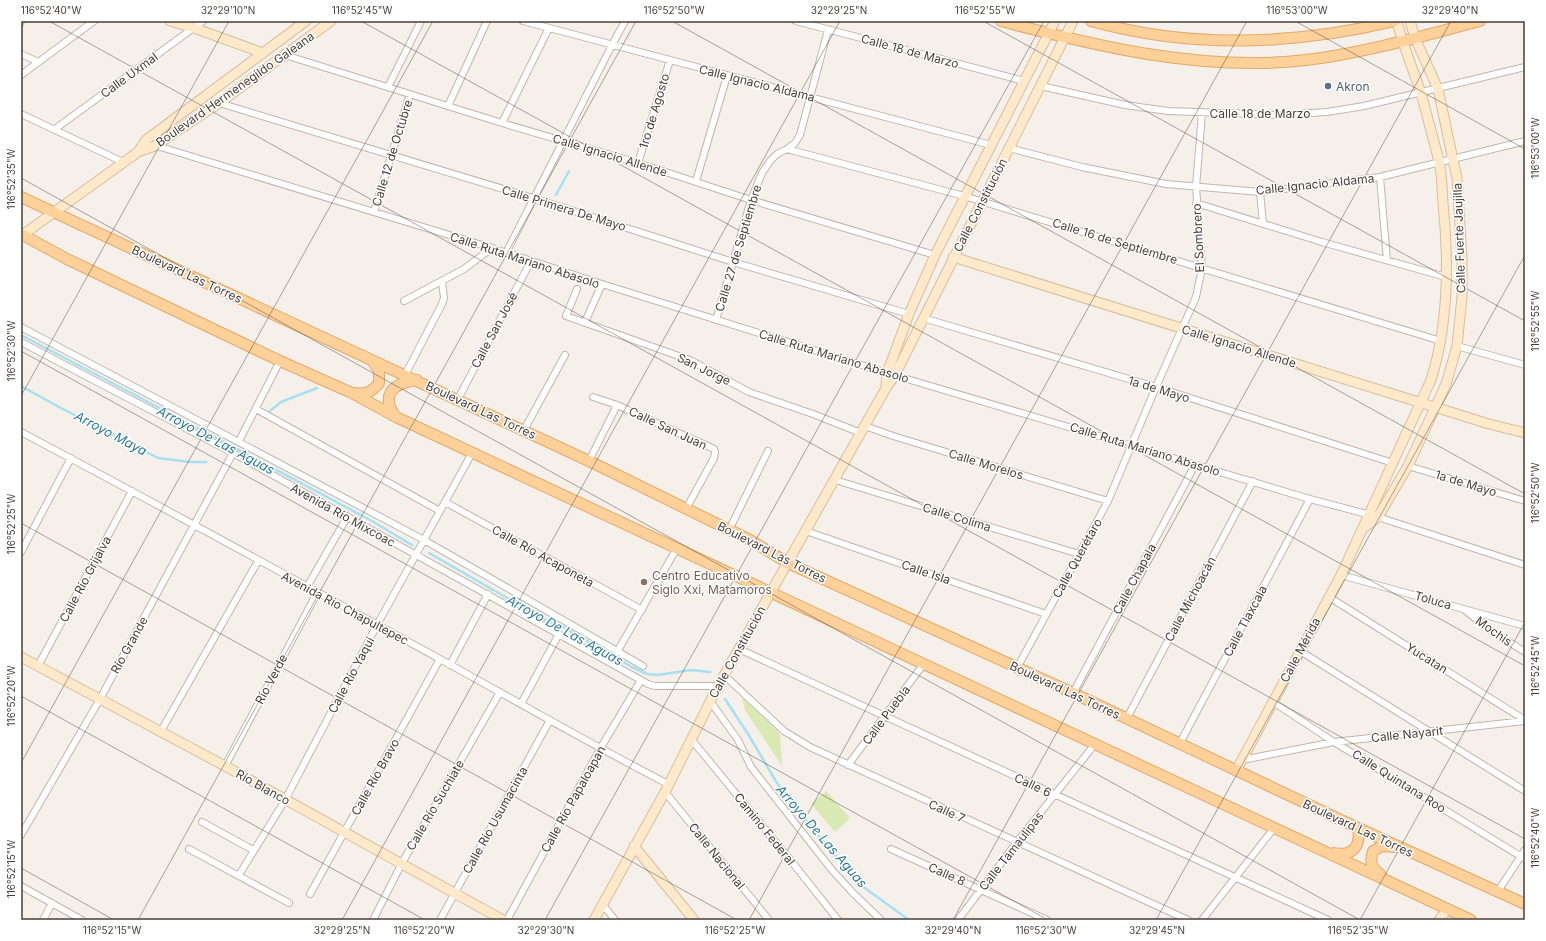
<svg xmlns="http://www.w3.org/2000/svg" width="1546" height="941" font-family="Inter,sans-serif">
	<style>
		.green { fill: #dae9b3 }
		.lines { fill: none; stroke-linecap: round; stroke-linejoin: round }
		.stream { stroke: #a7e0f1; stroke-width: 2.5 }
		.street-casing { stroke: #c1b6ac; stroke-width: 8 }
		.secondary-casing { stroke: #d8bd9c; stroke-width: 11 }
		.primary-casing { stroke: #e5a969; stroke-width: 12 }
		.street { stroke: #fff; stroke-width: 6 }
		.secondary { stroke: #ffe9cb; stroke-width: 9 }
		.primary { stroke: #fed09a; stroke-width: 10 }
		.ticks { fill: none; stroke: #493f38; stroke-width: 1; stroke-opacity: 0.45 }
		.service-dot { fill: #5c6f8a; stroke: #fff; stroke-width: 1.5 }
		.education-dot { fill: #8d6e63; stroke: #fff; stroke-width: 1.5 }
		.labels { text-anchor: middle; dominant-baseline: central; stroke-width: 3; stroke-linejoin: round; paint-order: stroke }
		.street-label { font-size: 12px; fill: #493f38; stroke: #fff }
		.service-label { font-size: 12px; fill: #4e5e75; stroke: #fff; text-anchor: start }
		.education-label { font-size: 12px; fill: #785e54; stroke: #fff; text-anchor: start }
		.water-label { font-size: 13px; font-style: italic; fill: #2a7b96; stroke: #fff }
		.neatline { fill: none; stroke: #493f38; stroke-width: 1.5 }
		.ticks-label { font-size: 10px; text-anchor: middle; fill: #493f38 }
	</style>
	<rect width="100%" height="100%" fill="#f5f0ea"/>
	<path class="green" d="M 742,697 L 780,734 L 782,766 L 745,710 Z
		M 826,791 L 850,818 L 835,832 L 811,804 Z"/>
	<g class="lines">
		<path class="stream" d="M 556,195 L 569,171
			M 21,335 L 226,443 L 372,521 L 412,545
			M 21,386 L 59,407 L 158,458 L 190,462 L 206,462
			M 270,411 L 281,402 L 317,388
			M 429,553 L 554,625 L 561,626 L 632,667 L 647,674 L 658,675 L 691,670 L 710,672
			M 725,699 L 748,734 L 777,783 L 816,833 L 862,886 L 909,920"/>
		<defs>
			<path id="street" d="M 523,21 L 991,145
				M 796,21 L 1024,81
				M 21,54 L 38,62
				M 285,55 L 502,123 L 638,163 L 751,200 L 935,255
				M 21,75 L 94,21
				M 1041,86 L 1125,105 L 1168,111 L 1280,115 L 1327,112 L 1364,106 L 1525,67
				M 388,87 L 421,21
				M 219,103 L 533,198 L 733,262 L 909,314
				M 448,106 L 487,21
				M 21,114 L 123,162
				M 502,123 L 549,28
				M 55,129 L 203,21
				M 154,145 L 492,248 L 602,284 L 887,373 L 1310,499 L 1378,517 L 1525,565
				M 1009,148 L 1082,167 L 1166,184 L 1260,192 L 1380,177 L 1525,141
				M 787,149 L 964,196 L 1441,341
				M 638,163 L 670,60
				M 1380,177 L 1387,260
				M 696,181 L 727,76
				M 1260,192 L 1263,224
				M 1196,203 L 1322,242 L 1446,277
				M 374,212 L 410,94
				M 506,253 L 612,45 L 625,21
				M 577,289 L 566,316 L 690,360 L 749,392 L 813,414 L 861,433
				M 404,301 L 464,269 L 492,248
				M 923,318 L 1156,387 L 1393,463
				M 716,320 L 751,200 L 762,173 L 770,161 L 777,154 L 787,149 L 795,143 L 800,135 L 828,30
				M 585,322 L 602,284
				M 21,327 L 424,540 L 643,666
				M 21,342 L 233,453 L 648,684 L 655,686 L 718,686
				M 1457,346 L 1525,365
				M 405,375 L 442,304 L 444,298 L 442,282
				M 593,397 L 617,405 L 714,449 L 715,452 L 714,458 L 686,509
				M 458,399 L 531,261
				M 256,409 L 440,511
				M 865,426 L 893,436 L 1108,501
				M 524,430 L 565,355
				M 21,432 C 161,506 299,582 438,658 C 515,700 590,744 668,784
				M 239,441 L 280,361
				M 589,461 L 617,405
				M 1408,466 L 1525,501
				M 835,480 L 1079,554
				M 445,502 L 642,610
				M 729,530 L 768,451
				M 806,531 L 1046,614
				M 21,552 L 71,458
				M 1341,575 L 1525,626
				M 307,587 L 347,517
				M 1329,597 L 1525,720
				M 1466,611 L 1490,630 L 1525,652
				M 739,649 L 1328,920
				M 1300,651 L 1525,791
				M 617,652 L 677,548
				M 450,665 L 488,594
				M 38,666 L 132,491
				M 1017,668 L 1108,501 L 1156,387 L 1196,297 L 1202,268 L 1196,187 L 1202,113
				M 724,675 L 784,731 L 810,747 L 1188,920
				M 1073,693 L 1195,465
				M 710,701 L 738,740 L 751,767 L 832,870 L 853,893 L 881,920
				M 1273,702 L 1334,742 L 1525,859
				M 521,704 L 559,634
				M 1127,718 L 1253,481
				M 161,731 L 258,561
				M 691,739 L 792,862 L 838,920
				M 1180,743 L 1310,499
				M 1242,760 L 1334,742 L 1525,721
				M 848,765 L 923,665
				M 225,766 L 317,593
				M 665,792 L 769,920
				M 202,822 L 253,850
				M 21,835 L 100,699 L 233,453
				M 189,849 L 289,903
				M 891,849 L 1047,920
				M 239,875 L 285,800 L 377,625 L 472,453
				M 21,886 L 82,920
				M 1498,891 L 1525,850
				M 310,894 L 440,659
				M 603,905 L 615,920
				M 43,920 L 52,903
				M 373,920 L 402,863 L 500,692
				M 440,920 L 550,720
				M 507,920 L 600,749 L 641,680
				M 958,920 L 1017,842 L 1095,744
				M 1202,920 L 1274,828"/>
			<path id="secondary" d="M 170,21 L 194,28 L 263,53
				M 138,152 L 155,146 L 219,103 L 331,21
				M 21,236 L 138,152 L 146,140 L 306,21
				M 953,257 L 1489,424 L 1525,433
				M 886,386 L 887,373 L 892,360 L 909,314 L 935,255 L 1055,21
				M 1364,528 L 1378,517 L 1408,466 L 1446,384 L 1457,346 L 1462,297 L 1462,258 L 1457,178 L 1453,160 L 1438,89 L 1415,38 L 1410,21
				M 21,657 L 225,766 L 503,920
				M 1236,771 L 1341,575 L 1431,380 C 1449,323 1449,262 1443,203 C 1442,189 1442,174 1439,161 C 1433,138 1427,115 1421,93 C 1413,69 1403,46 1397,21
				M 634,846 L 694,920
				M 594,920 L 665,792 L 718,686 L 886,388 L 895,375 L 1073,21
				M 1439,920 L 1448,909"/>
			<path id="primary" d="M 1001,21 C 1099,47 1205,72 1306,60 C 1365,53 1422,36 1480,21
				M 1091,21 C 1191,49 1294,45 1395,21
				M 21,197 L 589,461 L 750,540 L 788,563 L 1073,693 L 1358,828 L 1525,904
				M 21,234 L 67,259 L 280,361 L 352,393 L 396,417 L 1471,920
				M 354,393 C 366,395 372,392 379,383 L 379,371 L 372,360
				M 395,416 C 380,394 394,383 417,380
				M 1334,853 C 1353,857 1361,846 1358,828
				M 1381,875 C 1372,868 1369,863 1373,851 L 1382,846 L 1395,847"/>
		</defs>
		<use href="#street" class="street-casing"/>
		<use href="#secondary" class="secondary-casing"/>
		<use href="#primary" class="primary-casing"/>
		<use href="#street" class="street"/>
		<use href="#secondary" class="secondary"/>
		<use href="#primary" class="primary"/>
	</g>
	<path class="ticks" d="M 49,21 L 1525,839M 361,21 L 1525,666M 672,21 L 1525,494M 983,21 L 1525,321M 1295,21 L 1525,149M 21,29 L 25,21M 21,178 L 1360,920M 21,351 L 1048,920M 21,396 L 229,21M 21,523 L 737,920M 21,696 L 425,920M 21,763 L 433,21M 21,868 L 114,920M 138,920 L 636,21M 342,920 L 840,21M 545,920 L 1044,21M 749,920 L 1247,21M 953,920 L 1451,21M 1156,920 L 1525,255M 1360,920 L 1525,622"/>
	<circle class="service-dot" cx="1328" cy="86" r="4"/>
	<circle class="education-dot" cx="644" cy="582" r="4"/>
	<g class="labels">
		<g class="street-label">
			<text transform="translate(910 51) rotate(15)">Calle 18 de Marzo</text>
			<text transform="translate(129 75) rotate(-36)">Calle Uxmal</text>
			<text transform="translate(757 83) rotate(14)">Calle Ignacio Aldama</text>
			<text transform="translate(235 89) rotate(-35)">Boulevard Hermenegildo Galeana</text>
			<text transform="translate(654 111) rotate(-73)">1ro de Agosto</text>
			<text x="1260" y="113">Calle 18 de Marzo</text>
			<text transform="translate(392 153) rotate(-73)">Calle 12 de Octubre</text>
			<text transform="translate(610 155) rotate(17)">Calle Ignacio Allende</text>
			<text transform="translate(1315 184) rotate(-6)">Calle Ignacio Aldama</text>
			<text transform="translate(980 205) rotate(-63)">Calle Constitución</text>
			<text transform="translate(564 208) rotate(17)">Calle Primera De Mayo</text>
			<text transform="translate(1198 238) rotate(-93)">El Sombrero</text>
			<text transform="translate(1459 238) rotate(-92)">Calle Fuerte Jaujilla</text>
			<text transform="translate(1115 241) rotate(17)">Calle 16 de Septiembre</text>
			<text transform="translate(738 248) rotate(-73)">Calle 27 de Septiembre</text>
			<text transform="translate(525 260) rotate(18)">Calle Ruta Mariano Abasolo</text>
			<text transform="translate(187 274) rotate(25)">Boulevard Las Torres</text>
			<text transform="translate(494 330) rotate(-62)">Calle San José</text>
			<text transform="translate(1239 346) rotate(17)">Calle Ignacio Allende</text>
			<text transform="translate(834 356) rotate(17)">Calle Ruta Mariano Abasolo</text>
			<text transform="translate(704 369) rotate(26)">San Jorge</text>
			<text transform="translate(1159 389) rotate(17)">1a de Mayo</text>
			<text transform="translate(481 410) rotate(25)">Boulevard Las Torres</text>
			<text transform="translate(668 428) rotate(25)">Calle San Juan</text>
			<text transform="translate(1145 449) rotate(17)">Calle Ruta Mariano Abasolo</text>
			<text transform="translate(986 464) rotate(17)">Calle Morelos</text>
			<text transform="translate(1466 483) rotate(17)">1a de Mayo</text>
			<text transform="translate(343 515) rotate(29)">Avenida Río Mixcoac</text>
			<text transform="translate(957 517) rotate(17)">Calle Colima</text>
			<text transform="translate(772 552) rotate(27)">Boulevard Las Torres</text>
			<text transform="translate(543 556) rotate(29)">Calle Río Acaponeta</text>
			<text transform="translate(1077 558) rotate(-61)">Calle Querétaro</text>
			<text transform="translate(926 572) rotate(19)">Calle Isla</text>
			<text transform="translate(85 579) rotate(-62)">Calle Río Grijalva</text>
			<text transform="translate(1134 579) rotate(-62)">Calle Chapala</text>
			<text transform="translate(1190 599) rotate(-62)">Calle Michoacán</text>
			<text transform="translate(1433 600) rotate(16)">Toluca</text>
			<text transform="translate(345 608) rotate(28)">Avenida Río Chapultepec</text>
			<text transform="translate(1245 621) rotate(-62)">Calle Tlaxcala</text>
			<text transform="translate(1494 631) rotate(35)">Mochis</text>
			<text transform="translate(129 645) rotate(-61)">Río Grande</text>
			<text transform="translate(1300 650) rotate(-62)">Calle Mérida</text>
			<text transform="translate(737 652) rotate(-61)">Calle Constitución</text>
			<text transform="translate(1427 658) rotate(32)">Yucatan</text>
			<text transform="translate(351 675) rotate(-62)">Calle Río Yaqui</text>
			<text transform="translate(271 679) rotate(-62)">Río Verde</text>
			<text transform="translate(1065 690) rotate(25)">Boulevard Las Torres</text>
			<text transform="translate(886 715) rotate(-53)">Calle Puebla</text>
			<text transform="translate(1407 734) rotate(-6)">Calle Nayarit</text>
			<text transform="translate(375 777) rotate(-61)">Calle Río Bravo</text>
			<text transform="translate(1399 781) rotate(32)">Calle Quintana Roo</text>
			<text transform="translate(1033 785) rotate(25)">Calle 6</text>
			<text transform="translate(263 787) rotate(29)">Río Blanco</text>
			<text transform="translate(573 799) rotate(-61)">Calle Río Papaloapan</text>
			<text transform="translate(435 805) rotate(-60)">Calle Río Suchiate</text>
			<text transform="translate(947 811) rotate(24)">Calle 7</text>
			<text transform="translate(495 820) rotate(-61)">Calle Río Usumacinta</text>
			<text transform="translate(1358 828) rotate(25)">Boulevard Las Torres</text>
			<text transform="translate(765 829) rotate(51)">Camino Federal</text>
			<text transform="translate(1011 851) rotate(-52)">Calle Tamaulipas</text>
			<text transform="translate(717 856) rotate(51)">Calle Nacional</text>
			<text transform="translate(947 874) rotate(24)">Calle 8</text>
		</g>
		<g class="service-label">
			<text x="1336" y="86">Akron</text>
		</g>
		<g class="education-label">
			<text x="652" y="575">Centro Educativo<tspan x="652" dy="14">Siglo Xxi, Matamoros</tspan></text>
		</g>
		<g class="water-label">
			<text transform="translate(111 433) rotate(28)">Arroyo Maya</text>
			<text transform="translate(216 440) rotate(28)">Arroyo De Las Aguas</text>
			<text transform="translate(565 630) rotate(29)">Arroyo De Las Aguas</text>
			<text transform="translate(822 836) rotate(49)">Arroyo De Las Aguas</text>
		</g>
	</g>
	<rect width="1546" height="941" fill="none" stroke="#ffffff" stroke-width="44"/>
	<rect x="22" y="22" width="1502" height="897" class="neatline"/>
	<g class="ticks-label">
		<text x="51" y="14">116°52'40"W</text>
		<text x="228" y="14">32°29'10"N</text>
		<text x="362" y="14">116°52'45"W</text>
		<text x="674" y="14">116°52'50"W</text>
		<text x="839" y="14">32°29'25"N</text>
		<text x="985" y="14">116°52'55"W</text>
		<text x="1297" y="14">116°53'00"W</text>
		<text x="1450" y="14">32°29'40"N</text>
		<text transform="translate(1535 148) rotate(-90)" y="4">116°53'00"W</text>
		<text transform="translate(11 179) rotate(-90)" y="4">116°52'35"W</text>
		<text transform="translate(1535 321) rotate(-90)" y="4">116°52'55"W</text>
		<text transform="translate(11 351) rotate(-90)" y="4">116°52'30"W</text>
		<text transform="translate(1535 493) rotate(-90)" y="4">116°52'50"W</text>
		<text transform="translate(11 524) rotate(-90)" y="4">116°52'25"W</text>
		<text transform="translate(1535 666) rotate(-90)" y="4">116°52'45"W</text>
		<text transform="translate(11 696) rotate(-90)" y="4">116°52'20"W</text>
		<text transform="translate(1535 838) rotate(-90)" y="4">116°52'40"W</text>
		<text transform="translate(11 869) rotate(-90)" y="4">116°52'15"W</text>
		<text x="112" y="934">116°52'15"W</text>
		<text x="342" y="934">32°29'25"N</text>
		<text x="424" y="934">116°52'20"W</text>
		<text x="546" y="934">32°29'30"N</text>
		<text x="735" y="934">116°52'25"W</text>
		<text x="953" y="934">32°29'40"N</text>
		<text x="1046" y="934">116°52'30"W</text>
		<text x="1157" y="934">32°29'45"N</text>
		<text x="1358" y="934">116°52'35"W</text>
	</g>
</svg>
